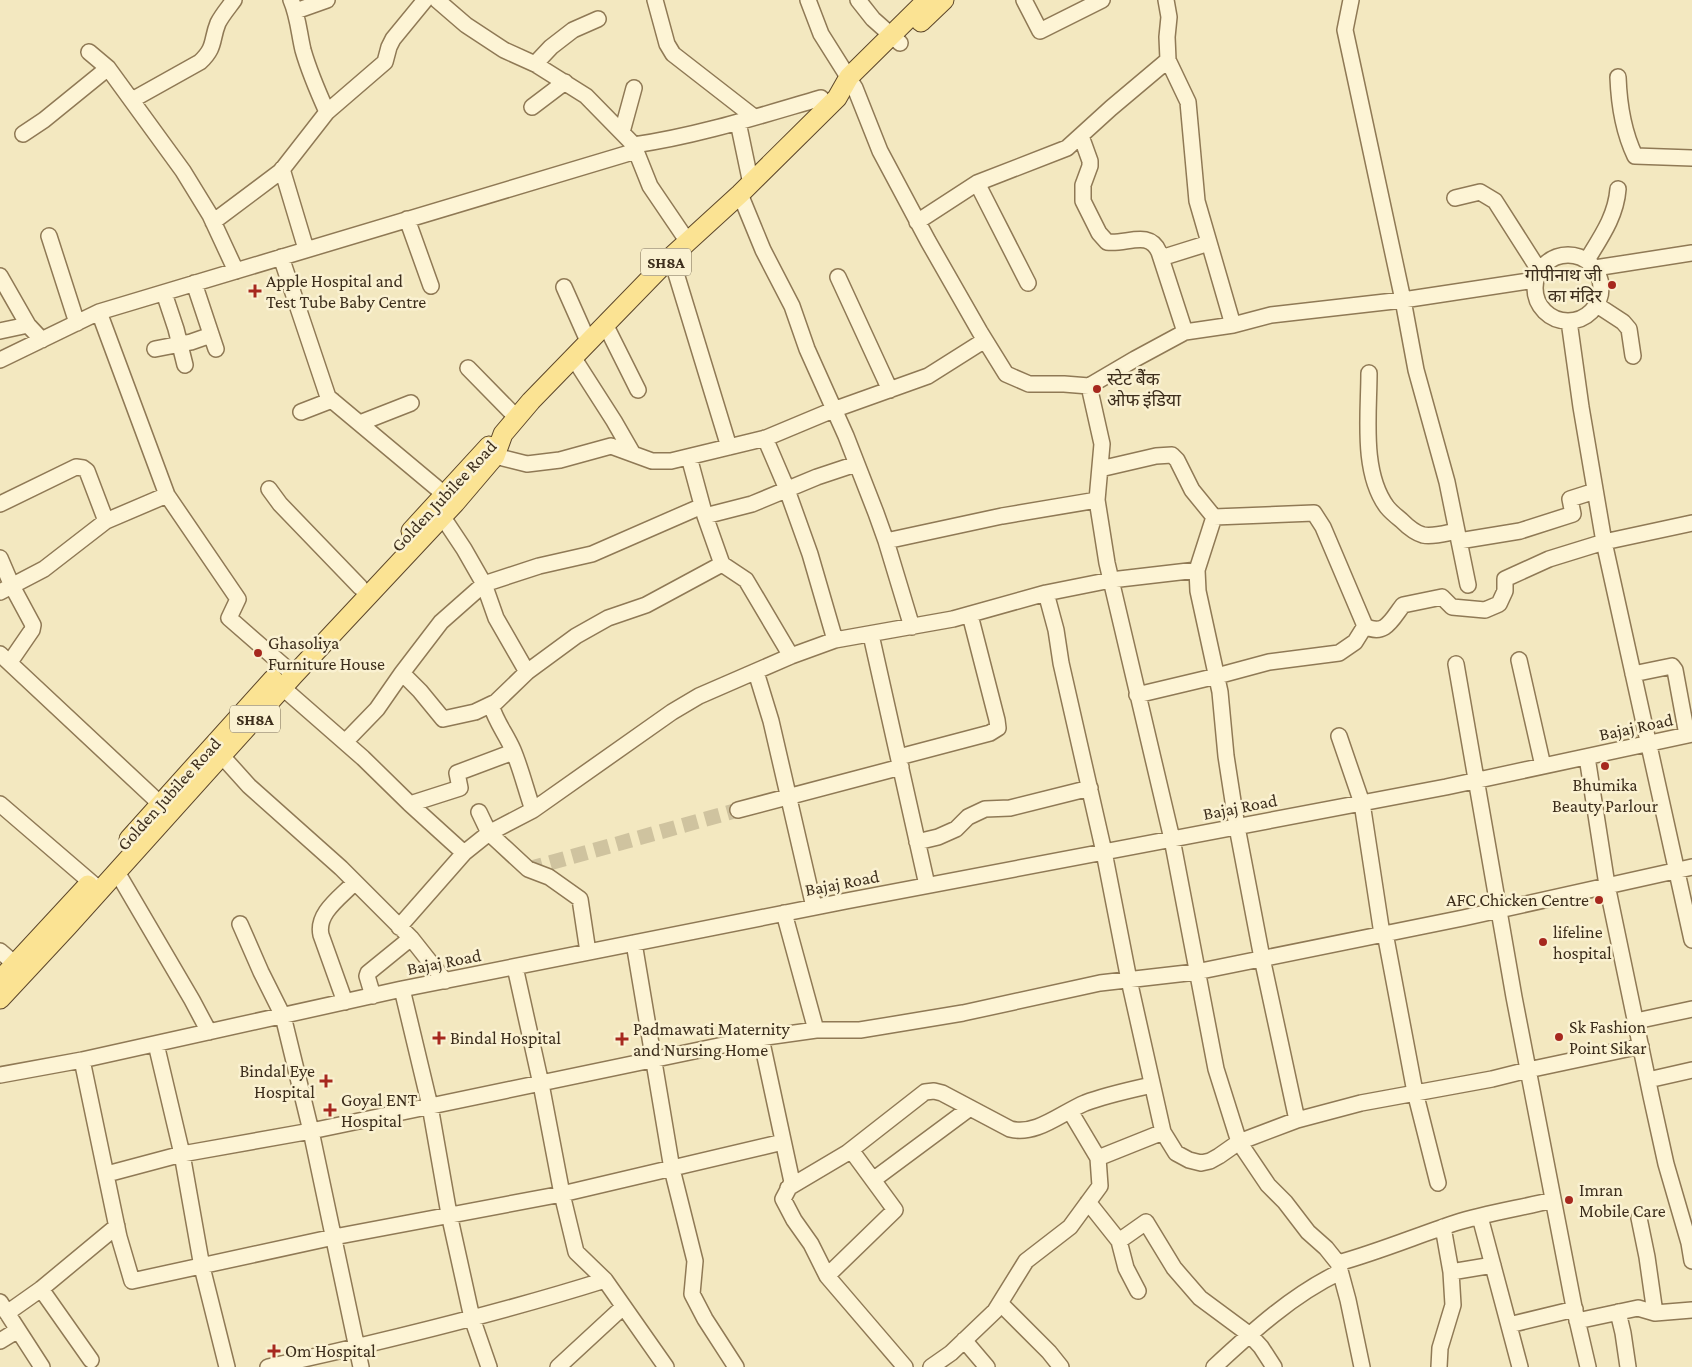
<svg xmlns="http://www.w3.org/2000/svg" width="1692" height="1367" font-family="'Crimson Pro','Noto Sans Devanagari',serif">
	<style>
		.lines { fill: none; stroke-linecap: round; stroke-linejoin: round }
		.minor-tunnel { stroke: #cfc39f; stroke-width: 15; stroke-dasharray: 15 8; stroke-linecap: butt }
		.minor-casing { stroke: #8f7955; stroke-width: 18 }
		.major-casing { stroke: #5c462a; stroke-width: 21 }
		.minor { stroke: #fdf4d5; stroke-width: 15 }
		.major { stroke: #fbe393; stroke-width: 19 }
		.poi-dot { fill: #a6281e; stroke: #faf1d1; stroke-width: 2 }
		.labels { text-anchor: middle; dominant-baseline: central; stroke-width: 5; stroke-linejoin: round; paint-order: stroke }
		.shield { fill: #faf1d1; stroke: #766852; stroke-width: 1 }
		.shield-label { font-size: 16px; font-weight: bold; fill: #3d2e1c }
		.poi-label { font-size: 18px; fill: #3d2e1c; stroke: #faf1d1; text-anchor: start }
		.street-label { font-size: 18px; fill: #3d2e1c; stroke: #faf1d1 }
	</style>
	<rect width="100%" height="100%" fill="#f3e8c0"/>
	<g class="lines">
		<path class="minor-tunnel" d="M 528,869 L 738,810"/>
		<defs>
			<path id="minor" d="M 291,0 C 298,16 299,33 303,50 C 309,71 318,92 327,112
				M 437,0 L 466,25 L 504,50 L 535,64 L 586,96 L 634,145 C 697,136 759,116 821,98
				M 655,0 L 667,44 L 673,54 L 754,117
				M 808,0 L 821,34 L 855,88 L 880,151 L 928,241 L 980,332 L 1006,374 L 1029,384 L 1064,384 L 1089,386
				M 858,0 L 873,19 L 900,43
				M 1024,0 L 1040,31 L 1102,0
				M 1166,0 L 1169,17 L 1167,37 L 1168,60 L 1188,102 L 1197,201 L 1233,325
				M 1351,0 L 1345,30 L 1403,300 L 1416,370 L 1447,482 L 1468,585
				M 296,11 L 327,0
				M 89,52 L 108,68 L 183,171 L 210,215 L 236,271
				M 535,64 L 551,47 L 573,30 L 598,19
				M 1618,77 C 1619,105 1623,131 1635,156 L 1692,158
				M 132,100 L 200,62 C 216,47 211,40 218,23 C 222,15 229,7 234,0
				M 532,107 L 565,82
				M 738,122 L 751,184
				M 622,132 L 634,88
				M 23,134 L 44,120 L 108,68
				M 1081,136 L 1090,161 L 1090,166 L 1083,185 L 1083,201 L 1099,233 L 1107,242 C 1126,245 1149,229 1159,252 L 1185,332
				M 636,151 L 650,186 L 688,242
				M 282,169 L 306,249
				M 977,183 L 1028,283
				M 740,194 L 763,250 L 792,306 L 807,349 L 846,436 L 876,513 L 886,541 L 912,627
				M 1455,198 L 1480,192 L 1495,201 L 1539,270
				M 407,219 L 431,286
				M 213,222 L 281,171 L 327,112 L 385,62 L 389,47 L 393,39 L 425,0
				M 917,222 L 977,183 L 1067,148 L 1111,108 L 1168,60
				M 49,236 L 77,323
				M1535 288a33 33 0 1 1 66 0a33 33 0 1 1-66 0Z
				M 281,257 L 328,397 L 444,494
				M 671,257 L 729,447
				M 1161,258 L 1209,243
				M 1587,260 C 1601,237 1616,216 1618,189
				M 1595,268 L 1692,253
				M 0,276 L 28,325 L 42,340
				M 838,277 L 890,390
				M 194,283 L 216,349
				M 564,287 L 588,341
				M 164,293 L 176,329 L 185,365
				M 1597,305 L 1623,322 L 1629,329 L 1633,356
				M 99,312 L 636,151 L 634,145
				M 1569,321 L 1581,407 L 1604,542 L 1692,940
				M 605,324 L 638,390
				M 0,331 L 28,325
				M 155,349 L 191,342 L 211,335
				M 573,357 L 614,421 L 633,454
				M 0,360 L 99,312 L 167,495 L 106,521 L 44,569 L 0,592
				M 468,368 L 516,417
				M 1369,373 C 1369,414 1361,472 1387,507 C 1391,512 1396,516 1401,520 C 1407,526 1415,533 1423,535 C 1434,537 1446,533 1457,531
				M 301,412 L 332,400
				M 360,423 L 411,403
				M 765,438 L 786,487 L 810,554 L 835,640
				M 485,452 L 495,456 L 527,464 L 560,460 L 611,446 L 652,461 L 671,461 L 766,438 L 833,410 L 928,376 L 985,340
				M 1100,469 L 1156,456 L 1172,455 L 1177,460 L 1192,490 L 1214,517
				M 269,489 L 280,504 L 360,587
				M 167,495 L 238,599 L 229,618 L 285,667
				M 0,504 L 76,467 L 83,468 L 87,471 L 106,521
				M 442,516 L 464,549 L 484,584 L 496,618 L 527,672 L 576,636 L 608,618 L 646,605 L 722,564 L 705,516 L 689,457
				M 705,516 L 752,504 L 817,477 L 856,464
				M 886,541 L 1002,516 L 1097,500
				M 1459,541 L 1520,531 L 1573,514 L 1570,499 L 1595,491
				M 0,558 L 12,586 L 33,625 L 32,630 L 10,662
				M 722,564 L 746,580 L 791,656
				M 1197,570 L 1214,517 L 1314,513 L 1323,527 L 1365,626 C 1385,637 1392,619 1403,605 L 1442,597 L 1452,607 L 1485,610 L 1499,604 L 1505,591 L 1505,579 L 1549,559 L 1604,542 L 1692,523
				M 1046,593 L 1056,630 L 1061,663 L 1104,852 L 1129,980 L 1163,1132 L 1176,1153 L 1189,1160 L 1201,1163 L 1210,1161 L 1219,1156 L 1239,1142 L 1297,1120 L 1361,1103 L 1492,1079 L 1528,1070 L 1641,1046
				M 871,635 L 927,885
				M 0,654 L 169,812
				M 1519,660 L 1543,766
				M 1456,664 L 1514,997 L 1574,1307 L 1588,1367
				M 756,672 L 771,721 L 814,907
				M 402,673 L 420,691 L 443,719 L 475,712 L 496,702 L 527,672
				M 1633,674 L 1672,666 L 1675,670 L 1687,735
				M 275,681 L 363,758 L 410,804 L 464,853 L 489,833 L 528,869 L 549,877 L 580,899 L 588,952
				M 1137,695 L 1217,676 L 1269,662 L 1339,653 L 1355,642 L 1365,626
				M 1339,736 L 1362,803 L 1382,934
				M 345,742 L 377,709 L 402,673 L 441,622 L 484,584 L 539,566 L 592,554 L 702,506
				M 222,756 L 249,786 L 341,868 L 411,938 L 445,981
				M 899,757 L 990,733 L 998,728 L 997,720 L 970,615
				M 1587,757 L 1607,885 L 1651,1096 L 1666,1164 L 1689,1243 L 1692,1261
				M 0,804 L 100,890
				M 410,804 L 460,788 L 457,773 L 513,752
				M 533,810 L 672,712 L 699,696 L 791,656 L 835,640 L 953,619 L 1046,593 L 1111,580 L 1197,570 L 1198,591 L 1220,692 L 1226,756 L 1237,827 L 1262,958 L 1297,1120
				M 738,810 L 901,767
				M 479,812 L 489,833 L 533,810 C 526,790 521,769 513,750 C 506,734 496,722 491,705
				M 917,842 L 938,837 L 956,829 L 968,817 L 985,809 L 1010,808 L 1090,788
				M 117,872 L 192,1000 L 209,1032
				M 784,913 L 816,1030
				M 240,924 L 261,972 L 283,1016 L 311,1131 L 361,1367
				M 399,927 L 464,853
				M 1385,933 L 1415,1092 L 1438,1183
				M 634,943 L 672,1169 L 695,1261 L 692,1294 L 705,1319 L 736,1367
				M 0,951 L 15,964
				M 515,967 L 541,1084 L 562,1194 L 576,1252 L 605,1280 L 666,1367
				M 402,989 L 430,1106 L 449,1214 L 472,1318 L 489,1367
				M 373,996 L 367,976 L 368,973 L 411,938
				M 345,1002 L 321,935 C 316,913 341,897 355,882
				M 1636,1021 L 1692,1009
				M 761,1038 L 792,1182 L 783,1199 L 794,1220 L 811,1244 L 827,1276 L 905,1367
				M 156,1044 L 182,1154 L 202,1267 L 227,1367
				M 82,1060 L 119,1237 L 132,1281 L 334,1237 L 562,1194 L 783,1142
				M 0,1075 L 82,1060 L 402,989 L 846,901 L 1446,787 L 1692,734
				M 1648,1080 L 1692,1070
				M 1098,1158 L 1163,1132
				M 107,1174 L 182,1154 L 311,1131 L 752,1039 L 816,1030 L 860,1030 L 963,1013 L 1100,983 L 1196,972 L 1463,918 L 1692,867
				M 873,1180 L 970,1108
				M 788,1188 L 847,1153 L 925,1092 L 934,1091 L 942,1093 L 1010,1129 C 1036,1136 1061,1113 1085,1103 C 1106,1095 1130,1090 1152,1085
				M 1088,1202 L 1119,1241 L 1146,1222 L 1174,1268 L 1200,1298 L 1250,1335 L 1261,1347 L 1274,1367
				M 1480,1217 L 1520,1367
				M 1639,1218 L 1647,1257 L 1655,1313
				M 1443,1227 L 1451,1272
				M 1119,1241 L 1126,1268 L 1138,1291
				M 1338,1263 C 1378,1252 1416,1236 1455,1223 C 1487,1213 1521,1208 1553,1200
				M 827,1276 L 895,1210 L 851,1150
				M 41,1289 L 91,1360
				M 0,1302 L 42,1367
				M 1000,1303 L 1049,1352 L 1061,1367
				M 1618,1312 L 1623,1333 L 1628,1367
				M 7,1313 L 41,1289 L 117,1226
				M 1577,1321 L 1638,1308 L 1655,1313 L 1692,1310
				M 1509,1325 L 1575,1309
				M 964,1340 L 987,1367
				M 0,1341 L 18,1330
				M 268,1367 C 381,1342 494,1315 605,1280
				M 558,1367 L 623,1307
				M 931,1367 L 951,1353 L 995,1311 L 1026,1261 L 1070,1227 L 1100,1186 L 1098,1158 L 1070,1111
				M 1214,1367 C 1253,1331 1292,1295 1340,1272
				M 1362,1367 L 1348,1300 L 1338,1263 L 1326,1248 L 1308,1232 L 1285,1202 L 1268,1185 L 1239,1142 L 1216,1069 L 1172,839 L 1107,563 L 1097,500 L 1102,444 L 1089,386 L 1135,359 L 1185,332 L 1233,325 L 1271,315 L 1403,300 L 1535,280
				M 1439,1367 L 1440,1348 L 1453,1305 L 1451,1272 L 1493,1265"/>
			<path id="major" d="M 921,22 L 944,0
				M 411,531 L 489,446
				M 129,839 L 273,679
				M 0,980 L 88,885
				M 0,999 L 68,926 L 294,675 L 455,503 L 495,456 L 503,434 L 531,401 L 671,257 L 740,194 L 837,98 L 849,77 L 927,0"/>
		</defs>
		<use href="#minor" class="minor-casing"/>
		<use href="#major" class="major-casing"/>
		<use href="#minor" class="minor"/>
		<use href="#major" class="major"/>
	</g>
	<g class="poi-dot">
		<circle cx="1612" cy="285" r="5"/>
		<path d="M252.5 283.5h5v5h5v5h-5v5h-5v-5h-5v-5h5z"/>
		<circle cx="1097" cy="389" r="5"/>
		<circle cx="258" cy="653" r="5"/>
		<circle cx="1605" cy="766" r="5"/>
		<circle cx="1599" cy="900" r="5"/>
		<circle cx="1543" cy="942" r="5"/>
		<circle cx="1559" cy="1037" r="5"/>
		<path d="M436.5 1030.5h5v5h5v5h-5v5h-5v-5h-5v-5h5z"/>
		<path d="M619.5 1031.5h5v5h5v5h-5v5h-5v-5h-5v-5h5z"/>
		<path d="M323.5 1073.5h5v5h5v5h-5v5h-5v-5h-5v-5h5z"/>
		<path d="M327.5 1102.5h5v5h5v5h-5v5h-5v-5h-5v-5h5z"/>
		<circle cx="1569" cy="1200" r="5"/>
		<path d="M271.5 1343.5h5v5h5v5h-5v5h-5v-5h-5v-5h5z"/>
	</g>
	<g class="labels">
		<g class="shield">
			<rect x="641" y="248.5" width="50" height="27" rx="4"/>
			<rect x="230" y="705.5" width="50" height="27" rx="4"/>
		</g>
		<g class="shield-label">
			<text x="666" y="262">SH8A</text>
			<text x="255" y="719">SH8A</text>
		</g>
		<g class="poi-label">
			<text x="1602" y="275" text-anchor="end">गोपीनाथ जी<tspan x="1602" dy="21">का मंदिर</tspan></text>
			<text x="266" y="281">Apple Hospital and<tspan x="266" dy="21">Test Tube Baby Centre</tspan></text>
			<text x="1107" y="379">स्टेट बेैंक<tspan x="1107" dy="21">ओफ इंडिया</tspan></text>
			<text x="268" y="643">Ghasoliya<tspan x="268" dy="21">Furniture House</tspan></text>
			<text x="1605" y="785" text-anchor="middle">Bhumika<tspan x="1605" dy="21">Beauty Parlour</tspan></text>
			<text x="1589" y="900" text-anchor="end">AFC Chicken Centre</text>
			<text x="1553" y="932">lifeline<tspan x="1553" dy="21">hospital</tspan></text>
			<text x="1569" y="1027">Sk Fashion<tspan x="1569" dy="21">Point Sikar</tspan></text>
			<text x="633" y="1029">Padmawati Maternity<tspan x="633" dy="21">and Nursing Home</tspan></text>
			<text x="450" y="1038">Bindal Hospital</text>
			<text x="315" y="1071" text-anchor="end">Bindal Eye<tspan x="315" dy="21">Hospital</tspan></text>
			<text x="341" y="1100">Goyal ENT<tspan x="341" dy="21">Hospital</tspan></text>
			<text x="1579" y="1190">Imran<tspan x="1579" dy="21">Mobile Care</tspan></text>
			<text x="285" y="1351">Om Hospital</text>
		</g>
		<g class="street-label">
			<text transform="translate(444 496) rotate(-47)">Golden Jubilee Road</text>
			<text transform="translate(1636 727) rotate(-12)">Bajaj Road</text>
			<text transform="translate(169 794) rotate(-48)">Golden Jubilee Road</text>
			<text transform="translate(1240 807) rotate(-11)">Bajaj Road</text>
			<text transform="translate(842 883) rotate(-11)">Bajaj Road</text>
			<text transform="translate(444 962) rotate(-11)">Bajaj Road</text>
		</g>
	</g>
</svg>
